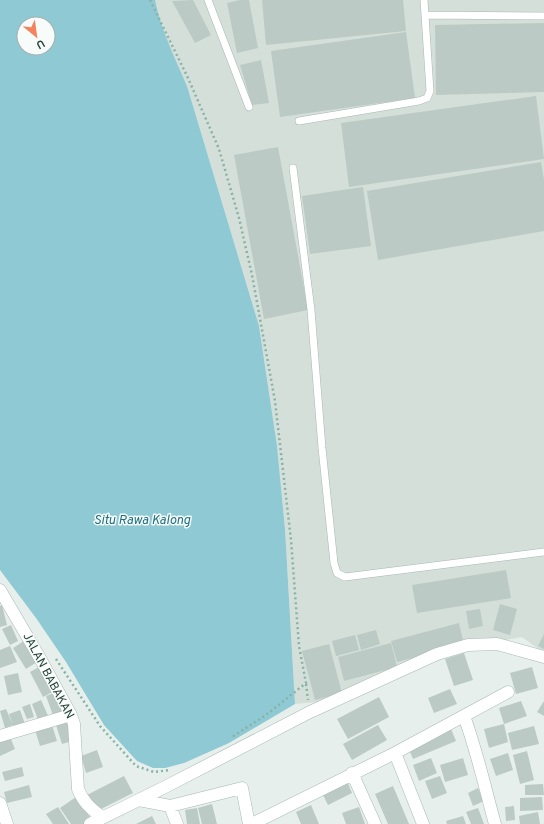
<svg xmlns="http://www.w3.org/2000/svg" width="544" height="824" font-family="Overpass,sans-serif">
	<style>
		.built { fill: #d4dfda }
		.water { fill: #8ec9d4; fill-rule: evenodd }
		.building { fill: #bbcac4 }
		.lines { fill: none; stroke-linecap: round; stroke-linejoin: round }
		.service-casing { stroke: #a8b8b2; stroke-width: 8 }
		.minor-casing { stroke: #a8b8b2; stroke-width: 13 }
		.path { stroke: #86b3a5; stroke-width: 2.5; stroke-dasharray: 2 3; stroke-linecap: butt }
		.service { stroke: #fff; stroke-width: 7 }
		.minor { stroke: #fff; stroke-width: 12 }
		.labels { text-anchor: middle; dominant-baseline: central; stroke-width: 3; stroke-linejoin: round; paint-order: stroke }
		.street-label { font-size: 12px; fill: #24423a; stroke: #f7fbf9 }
		.water-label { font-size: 13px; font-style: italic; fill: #1c6f80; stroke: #f7fbf9 }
	</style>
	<rect width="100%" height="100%" fill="#e6efeb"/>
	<path class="built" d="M 155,0 L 544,0 L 544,653 L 522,637 L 478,645 L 338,700 L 295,704 L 285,529 L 277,446 L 259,326 L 187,86 L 170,49 L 158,15 Z"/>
	<path class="water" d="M 0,0 L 155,0 C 161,30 175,58 187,86 L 259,326 L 277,446 L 285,529 L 295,704 L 229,743 L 184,763 L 165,768 L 153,768 L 137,761 L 104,725 L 66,662 L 36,618 L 0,570 ZM 24,24 L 48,24 L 48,48 L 24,48 Z"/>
	<path class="building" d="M 193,0 L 211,35 L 195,43 L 172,1 Z
		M 240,0 L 249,0 L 258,48 L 237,53 L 227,3 Z
		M 262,0 L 403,0 L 406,31 L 266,45 Z
		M 544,23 L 544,92 L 436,95 L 435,25 Z
		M 406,32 L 415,98 L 280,117 L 271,51 Z
		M 261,60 L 269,103 L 252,105 L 240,65 Z
		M 536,96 L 544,159 L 349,187 L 341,123 Z
		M 278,147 L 308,310 L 264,319 L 234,155 Z
		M 541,162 L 544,180 L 544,231 L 378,260 L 367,191 Z
		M 363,187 L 371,246 L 310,254 L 302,196 Z
		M 506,570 L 511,598 L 417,613 L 412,585 Z
		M 500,604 L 517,609 L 510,635 L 493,630 Z
		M 2,605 L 7,625 L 0,627 L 0,606 Z
		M 480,609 L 483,626 L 469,629 L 466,611 Z
		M 459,623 L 464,645 L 397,662 L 391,641 Z
		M 11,625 L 18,641 L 10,645 L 2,629 Z
		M 376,630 L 380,644 L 361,650 L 357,635 Z
		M 544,634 L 544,649 L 538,646 Z
		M 355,635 L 359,650 L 336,656 L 332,641 Z
		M 24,641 L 37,662 L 26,669 L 13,648 Z
		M 391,643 L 397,667 L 344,681 L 338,657 Z
		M 329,644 L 342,693 L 315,700 L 302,651 Z
		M 10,646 L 17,662 L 0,668 L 0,650 Z
		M 464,653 L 473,680 L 454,686 L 445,659 Z
		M 41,666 L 54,691 L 43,697 L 30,672 Z
		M 532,667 L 538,688 L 516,694 L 510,673 Z
		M 18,673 L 22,692 L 8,695 L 4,676 Z
		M 450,689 L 457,704 L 434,713 L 428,698 Z
		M 56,692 L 64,715 L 54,718 L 46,696 Z
		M 379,697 L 389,717 L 348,739 L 337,719 Z
		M 41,700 L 49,718 L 39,722 L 32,704 Z
		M 521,701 L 527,716 L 504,724 L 499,708 Z
		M 544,701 L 544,716 L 537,712 Z
		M 30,704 L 34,717 L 27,719 L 22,707 Z
		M 6,709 L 13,725 L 5,728 L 0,711 Z
		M 20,710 L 25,724 L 14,728 L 9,714 Z
		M 66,719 L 72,741 L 62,744 L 55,722 Z
		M 504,724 L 508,742 L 489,748 L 484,729 Z
		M 52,725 L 57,741 L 40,746 L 35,730 Z
		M 378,725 L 387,740 L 352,760 L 343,744 Z
		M 534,726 L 539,744 L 512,750 L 508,733 Z
		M 451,729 L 456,741 L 413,759 L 408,747 Z
		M 10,737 L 15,749 L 0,756 L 0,741 Z
		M 97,750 L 103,767 L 86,773 L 81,756 Z
		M 527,751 L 534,780 L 520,784 L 513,755 Z
		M 508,753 L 513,770 L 496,776 L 490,759 Z
		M 431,758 L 437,773 L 419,781 L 413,765 Z
		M 463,758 L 468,775 L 445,782 L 440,765 Z
		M 22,767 L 24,776 L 5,781 L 2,772 Z
		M 124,776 L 133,793 L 95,812 L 87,795 Z
		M 440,776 L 447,793 L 432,799 L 425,781 Z
		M 347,781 L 352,793 L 328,805 L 322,793 Z
		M 543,784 L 544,795 L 525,795 L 525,785 Z
		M 29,785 L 32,797 L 7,803 L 4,792 Z
		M 393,786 L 409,824 L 388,824 L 375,794 Z
		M 478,788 L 484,801 L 473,806 L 468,793 Z
		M 76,797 L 92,820 L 86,824 L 71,824 L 60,808 Z
		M 542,797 L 543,810 L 520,811 L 520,798 Z
		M 212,804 L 217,824 L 202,824 L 198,808 Z
		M 311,805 L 319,824 L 301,824 L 296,812 Z
		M 514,806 L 515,820 L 506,821 L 505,807 Z
		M 58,807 L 69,824 L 53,824 L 46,814 Z
		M 359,807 L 365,824 L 346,824 L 342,813 Z
		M 197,808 L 200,824 L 187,824 L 185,810 Z
		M 478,808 L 484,824 L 471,824 L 466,812 Z
		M 538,812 L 540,824 L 520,824 L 519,816 Z
		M 152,816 L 156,824 L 136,824 Z
		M 463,816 L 466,824 L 447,824 L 446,821 Z"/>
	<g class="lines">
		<defs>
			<path id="service" d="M 208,0 L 249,107
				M 425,15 L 544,16
				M 299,121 L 419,101 L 427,98 L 430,91 L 424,0
				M 293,168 L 311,310 L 322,448 L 334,563 L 337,573 L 345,577 L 544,552"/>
			<path id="minor" d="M 0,590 L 41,660 L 71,715 L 74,724 L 78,789 C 83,802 91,809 102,817
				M 464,716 C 477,751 485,788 495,824
				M 0,736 L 71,715
				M 395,753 L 423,824
				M 352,773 L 375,824
				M 139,800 L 170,806 L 242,788 L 249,824
				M 0,803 L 7,824
				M 170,806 L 177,824
				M 90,824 L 165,787 L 310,712 L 437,654 L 468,645 L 497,644 L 544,657
				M 252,824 L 395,753 L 508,692"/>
		</defs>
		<use href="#service" class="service-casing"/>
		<use href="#minor" class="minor-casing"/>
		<path class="path" d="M 150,0 L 188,78 L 219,149 L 239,218 L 252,275 L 275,401 L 291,540 L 299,646 L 306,683 L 266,715 L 232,737
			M 56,659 L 100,726 L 136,766 L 154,772 L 170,770
			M 306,684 L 308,700"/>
		<use href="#service" class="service"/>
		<use href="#minor" class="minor"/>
	</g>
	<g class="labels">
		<g class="street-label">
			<text transform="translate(48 676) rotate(62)">JALAN BABAKAN</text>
		</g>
		<g class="water-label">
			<text x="142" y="521">Situ Rawa Kalong</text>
		</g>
	</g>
	<g transform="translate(36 36) rotate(151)"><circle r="19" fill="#f7fbf9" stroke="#a3b1ad"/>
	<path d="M0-3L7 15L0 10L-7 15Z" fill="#f4845f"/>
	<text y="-6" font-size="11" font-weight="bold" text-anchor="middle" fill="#24423a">U</text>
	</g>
</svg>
